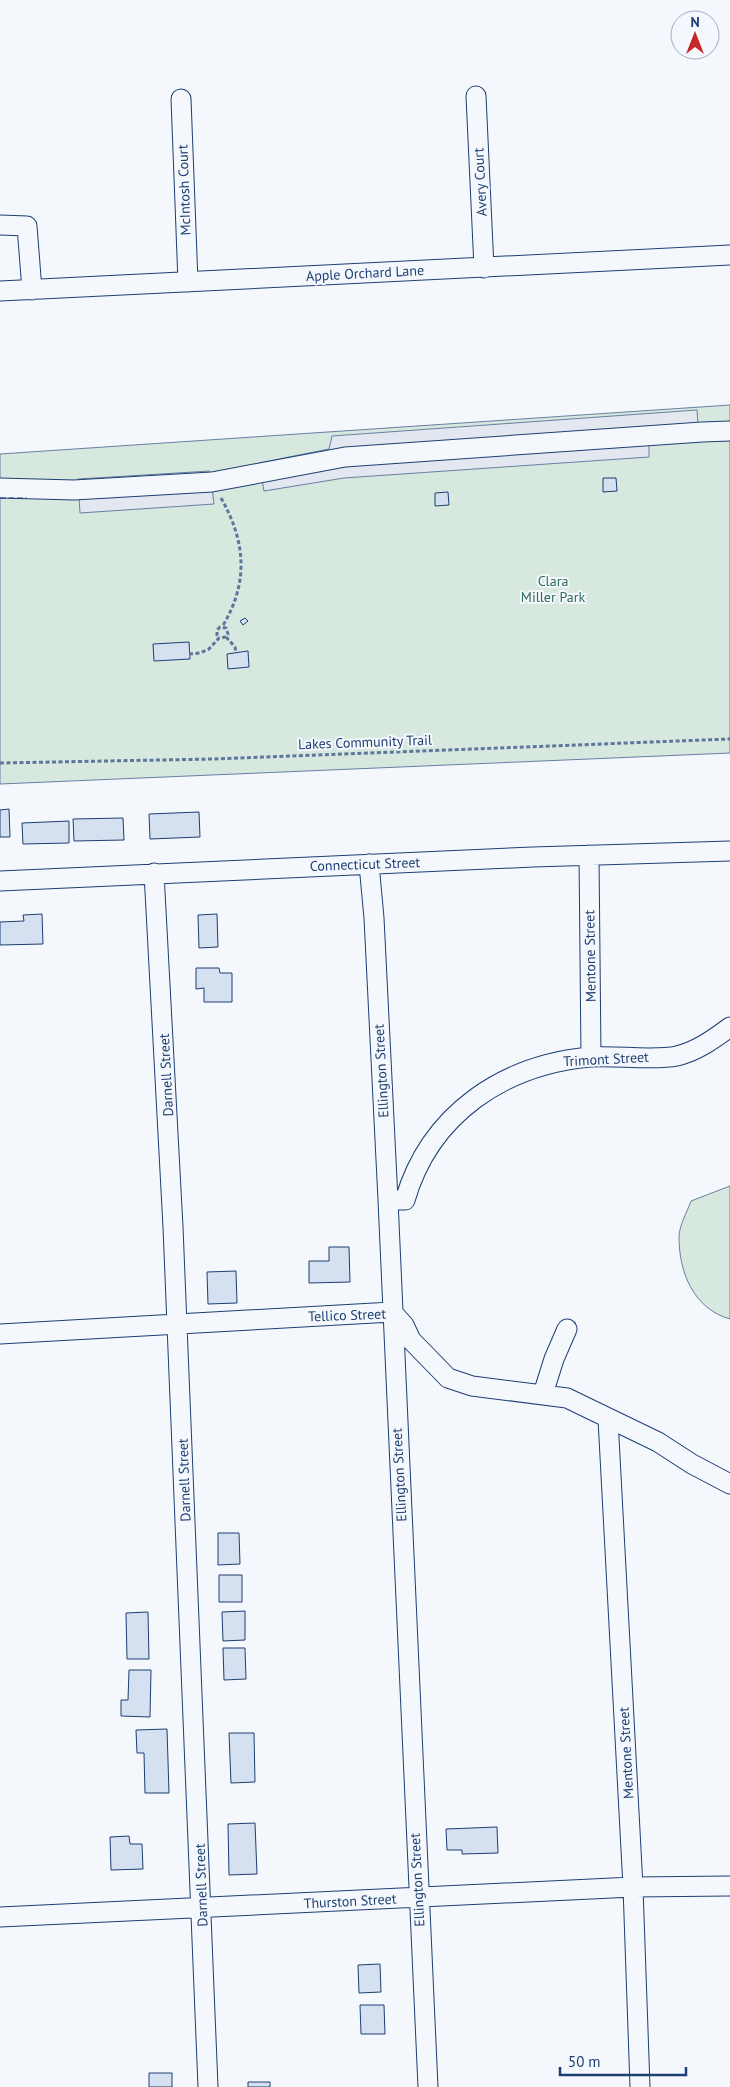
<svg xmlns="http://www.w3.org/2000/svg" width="730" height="2087" font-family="'PT Sans',sans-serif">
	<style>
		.green { fill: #d7e8df; stroke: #687fa3 }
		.parking { fill: #e3e8f0; stroke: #687fa3 }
		.building { fill: #d5e0f0; stroke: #1d3f73 }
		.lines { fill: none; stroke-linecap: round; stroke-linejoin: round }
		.minor-casing { stroke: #1d3f73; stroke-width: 21 }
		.path { stroke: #5e769c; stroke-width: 3; stroke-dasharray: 4 2.5; stroke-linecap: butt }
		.minor { stroke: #f4f7fb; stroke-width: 19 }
		.fence { stroke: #1d3f73; stroke-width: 1; stroke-dasharray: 6 2.5; stroke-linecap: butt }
		.labels { text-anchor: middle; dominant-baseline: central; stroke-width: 4; stroke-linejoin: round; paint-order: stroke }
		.street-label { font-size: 14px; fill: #1d3f73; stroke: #f4f7fb }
		.park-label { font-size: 14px; fill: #2c6c60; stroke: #f4f7fb }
	</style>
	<rect width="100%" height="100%" fill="#f4f7fb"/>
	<path class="green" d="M 730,405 L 730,753 L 0,784 L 0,454 Z
		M 730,1186 L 730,1319 C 694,1309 679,1273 679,1237 C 679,1226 687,1212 691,1201 Z"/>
	<path class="parking" d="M 697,410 L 699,440 L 649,443 L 649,457 L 344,478 L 264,491 L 259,463 L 329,449 L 332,436 Z
		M 210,471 L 214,504 L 80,513 L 78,479 Z"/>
	<path class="building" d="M 603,478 L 616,478 L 617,491 L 603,492 Z
		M 448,492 L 449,505 L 435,506 L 435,493 Z
		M 245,618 L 248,621 L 243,625 L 240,621 Z
		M 189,642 L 190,659 L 154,661 L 153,644 Z
		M 248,651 L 249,667 L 228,669 L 227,654 Z
		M 9,809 L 10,837 L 0,837 L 0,810 Z
		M 199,812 L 200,837 L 150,839 L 149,814 Z
		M 123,818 L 124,840 L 74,841 L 73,819 Z
		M 69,821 L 69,843 L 23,844 L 22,823 Z
		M 42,914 L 43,944 L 0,945 L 0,922 L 24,921 L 23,915 Z
		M 217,914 L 218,947 L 199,948 L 198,915 Z
		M 196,968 L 219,968 L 220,973 L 232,973 L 232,1002 L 204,1002 L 204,988 L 196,989 Z
		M 329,1247 L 349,1247 L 350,1282 L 309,1283 L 309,1261 L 329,1261 Z
		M 236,1271 L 237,1303 L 208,1304 L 207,1272 Z
		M 218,1533 L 239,1533 L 240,1564 L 218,1565 Z
		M 219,1575 L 242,1575 L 242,1602 L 219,1602 Z
		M 245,1611 L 245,1640 L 223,1641 L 222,1612 Z
		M 148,1612 L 149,1659 L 127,1659 L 126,1613 Z
		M 223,1648 L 245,1648 L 246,1679 L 224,1680 Z
		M 129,1670 L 151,1670 L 150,1717 L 121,1716 L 121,1700 L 128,1700 Z
		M 167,1729 L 169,1793 L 145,1793 L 144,1753 L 137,1753 L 136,1730 Z
		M 229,1733 L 254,1733 L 255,1782 L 231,1783 Z
		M 255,1823 L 257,1874 L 229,1875 L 228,1824 Z
		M 497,1827 L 498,1853 L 462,1854 L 462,1850 L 447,1850 L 446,1829 Z
		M 129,1836 L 130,1844 L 142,1844 L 143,1869 L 111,1870 L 110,1837 Z
		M 380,1964 L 381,1992 L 359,1993 L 358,1965 Z
		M 360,2005 L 384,2005 L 385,2034 L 361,2034 Z
		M 149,2073 L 172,2073 L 172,2087 L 149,2087 Z
		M 248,2082 L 270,2082 L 270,2087 L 248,2087 Z"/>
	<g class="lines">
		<defs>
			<path id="minor" d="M 476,96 L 484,268
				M 181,99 L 188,282
				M 0,225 L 27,226 L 32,290
				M 0,291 L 730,255
				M 0,488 L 74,490 L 212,482 L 345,457 L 702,432 L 730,431
				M 589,855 L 591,1057
				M 369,864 L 374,918 L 388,1200 L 428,2087
				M 154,873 L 173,1227 L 208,2087
				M 0,881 L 533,857 L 730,851
				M 388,1200 L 405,1200 C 430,1114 503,1065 590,1057 C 616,1055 652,1061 677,1056 C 697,1051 714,1039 730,1027
				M 0,1334 L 392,1312 L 404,1325 L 411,1340 L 448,1378 L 472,1386 L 567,1398 L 658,1442 L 692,1464 L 730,1484
				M 543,1394 L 554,1359 L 567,1329
				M 608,1419 L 633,1887 L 640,2087
				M 0,1917 L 633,1887 L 730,1886"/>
		</defs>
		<use href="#minor" class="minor-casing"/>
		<path class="path" d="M 221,498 C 246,542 249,583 222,627
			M 226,637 L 235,647 L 236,653
			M 189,654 L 200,653 L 209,649 L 219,638 L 226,637 L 228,634 L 226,628 L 220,627 L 217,630 L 217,635 L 219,638
			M 0,763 L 214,759 L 730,739"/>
		<use href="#minor" class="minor"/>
		<path class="fence" d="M 0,498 L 27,498"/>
	</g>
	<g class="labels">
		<g class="street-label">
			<text transform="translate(480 182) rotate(-93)">Avery Court</text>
			<text transform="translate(184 190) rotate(-92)">McIntosh Court</text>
			<text transform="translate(365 273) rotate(-3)">Apple Orchard Lane</text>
			<text transform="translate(365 742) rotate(-2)">Lakes Community Trail</text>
			<text transform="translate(365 864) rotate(-2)">Connecticut Street</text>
			<text transform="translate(590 956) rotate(-91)">Mentone Street</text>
			<text transform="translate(606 1059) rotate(-3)">Trimont Street</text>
			<text transform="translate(381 1071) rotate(-93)">Ellington Street</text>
			<text transform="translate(166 1075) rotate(-93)">Darnell Street</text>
			<text transform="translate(347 1315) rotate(-2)">Tellico Street</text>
			<text transform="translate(399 1475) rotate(-93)">Ellington Street</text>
			<text transform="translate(184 1480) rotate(-92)">Darnell Street</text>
			<text transform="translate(626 1753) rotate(-93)">Mentone Street</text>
			<text transform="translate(417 1880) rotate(-93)">Ellington Street</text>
			<text transform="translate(201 1885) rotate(-92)">Darnell Street</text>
			<text transform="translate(350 1901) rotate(-3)">Thurston Street</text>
		</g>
		<g class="park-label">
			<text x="553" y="581">Clara<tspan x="553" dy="16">Miller Park</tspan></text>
		</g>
	</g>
	<g transform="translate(695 35)"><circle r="24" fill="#f4f7fb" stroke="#9eadc5"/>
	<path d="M0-4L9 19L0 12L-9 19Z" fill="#c62828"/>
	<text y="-8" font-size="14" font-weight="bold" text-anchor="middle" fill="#1d3f73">N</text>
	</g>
	<path d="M560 2067v8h126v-8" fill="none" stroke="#1d3f73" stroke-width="2.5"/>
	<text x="568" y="2067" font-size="15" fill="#1d3f73" stroke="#f4f7fb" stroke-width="4" paint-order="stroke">50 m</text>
</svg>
